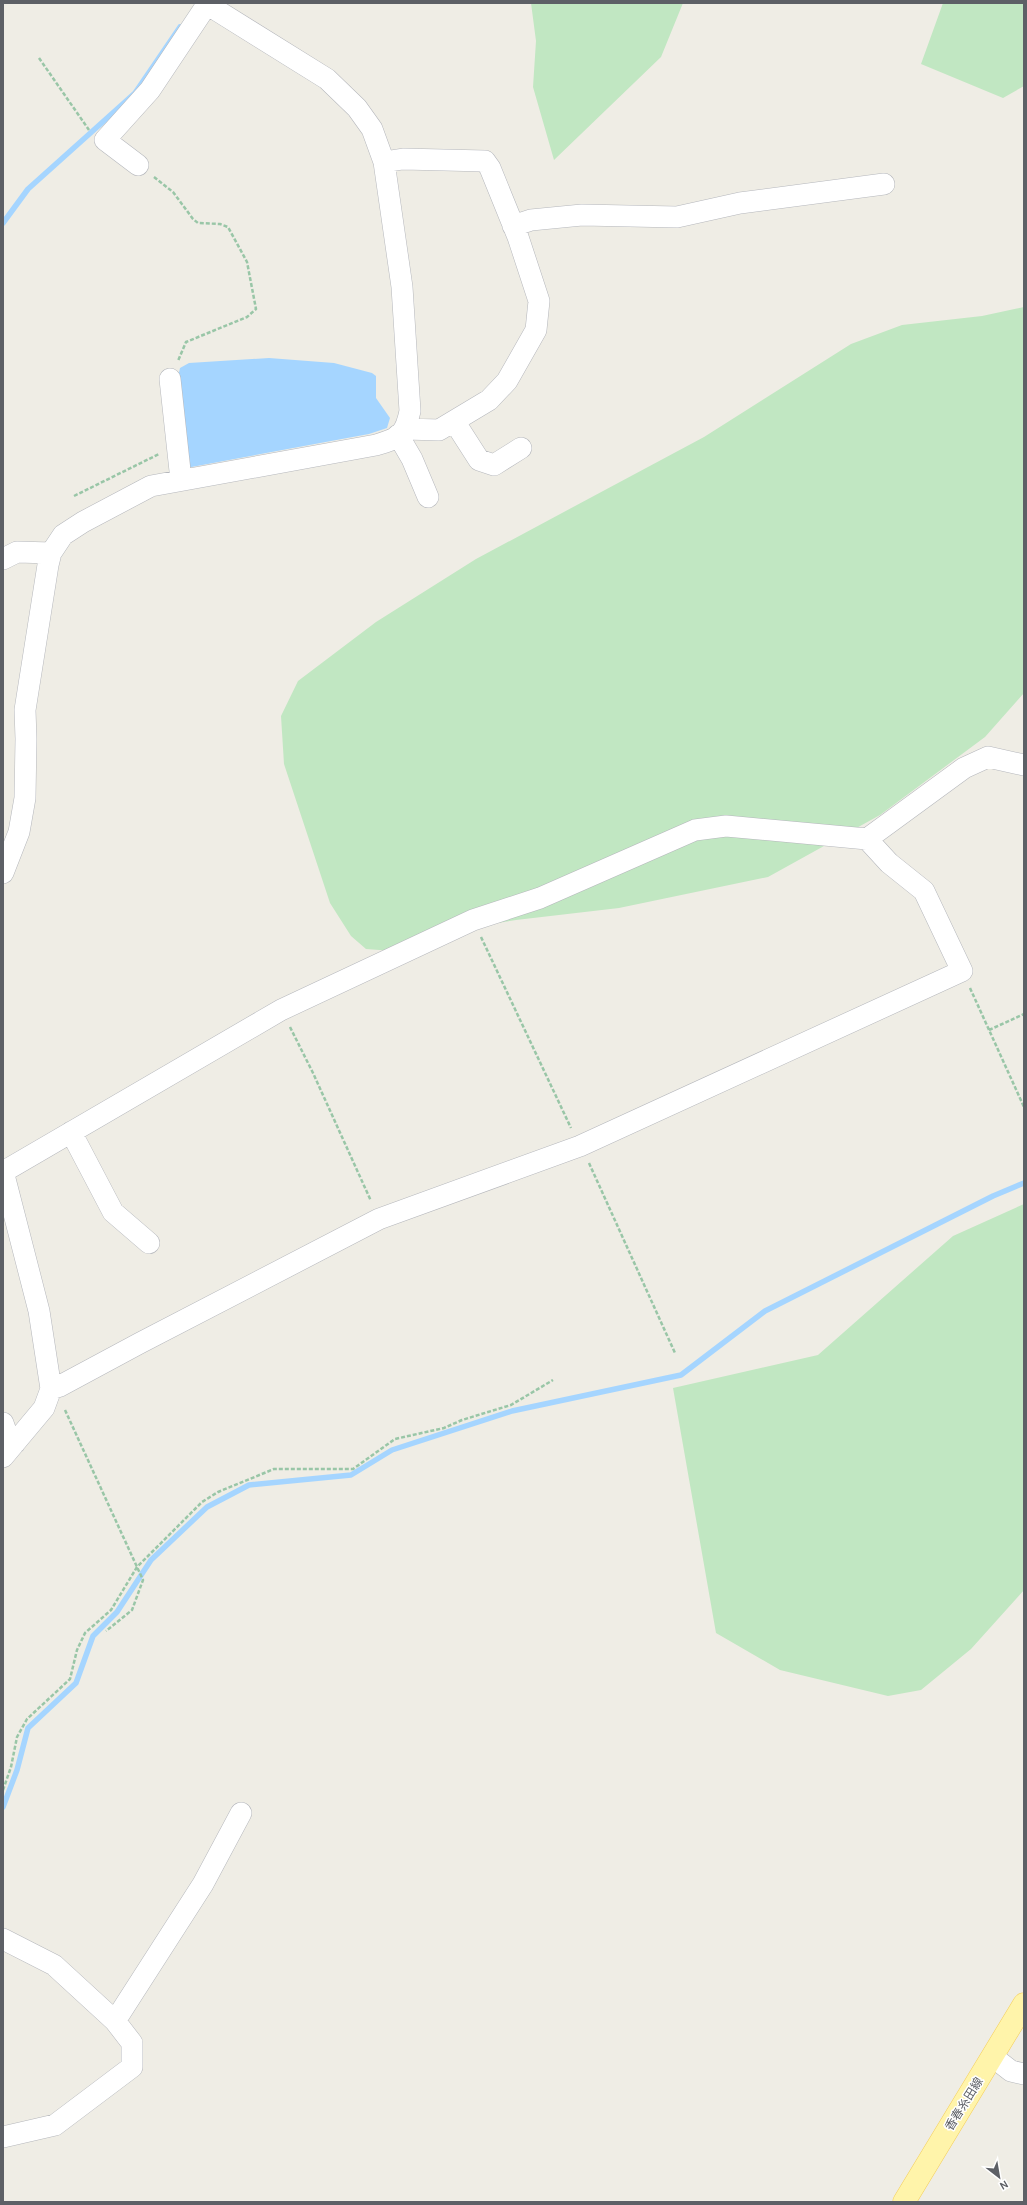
<svg xmlns="http://www.w3.org/2000/svg" width="1027" height="2205" font-family="Karla,'Noto Sans JP',sans-serif">
	<style>
		.green { fill: #c1e7c2 }
		.water { fill: #a5d5ff }
		.lines { fill: none; stroke-linecap: round; stroke-linejoin: round }
		.stream { stroke: #a5d5ff; stroke-width: 5.5 }
		.minor-casing { stroke: #b5b7bc; stroke-width: 22 }
		.major-casing { stroke: #f5ce58; stroke-width: 23 }
		.path { stroke: #99c6a7; stroke-width: 2.5; stroke-dasharray: 4 2; stroke-linecap: butt }
		.minor { stroke: #fff; stroke-width: 21 }
		.major { stroke: #fff4aa; stroke-width: 22 }
		.labels { text-anchor: middle; dominant-baseline: central; stroke-width: 3; stroke-linejoin: round; paint-order: stroke }
		.street-label { font-size: 12px; fill: #5d6066; stroke: #fff }
	</style>
	<rect width="100%" height="100%" fill="#efede5"/>
	<path class="green" d="M 531,3 L 683,3 L 661,57 L 554,160 L 533,87 L 536,41 Z
		M 943,3 L 1024,3 L 1024,86 L 1003,98 L 921,64 Z
		M 1024,307 L 1024,693 L 985,737 L 880,815 L 768,877 L 619,908 L 516,920 L 480,926 L 393,951 L 366,949 L 351,936 L 330,903 L 284,764 L 281,716 L 298,681 L 376,622 L 476,559 L 704,437 L 851,344 L 902,325 L 982,316 Z
		M 1024,1204 L 1024,1590 L 971,1649 L 921,1690 L 888,1696 L 780,1670 L 716,1633 L 673,1388 L 818,1355 L 953,1236 Z"/>
	<path class="water" d="M 269,358 L 334,363 L 372,373 L 376,376 L 376,398 L 390,418 L 387,428 L 369,434 L 186,468 L 176,387 L 180,368 L 189,363 Z"/>
	<g class="lines">
		<path class="stream" d="M 3,223 L 28,189 L 135,93 L 180,27
			M 3,1807 L 17,1770 L 28,1728 L 76,1683 L 93,1636 L 117,1612 L 151,1560 L 207,1507 L 249,1485 L 351,1475 L 392,1450 L 512,1411 L 681,1375 L 765,1311 L 993,1196 L 1024,1183"/>
		<defs>
			<path id="minor" d="M 384,162 L 403,159 L 485,161 L 490,168 L 518,237 L 539,301 L 536,330 L 507,381 L 489,400 L 439,430 L 406,429
				M 138,165 L 105,140 L 150,90 L 208,3
				M 513,226 L 531,220 L 582,215 L 677,217 L 740,203 L 884,184
				M 170,379 L 181,480
				M 454,421 L 479,460 L 494,465 L 521,448
				M 398,435 L 412,459 L 428,497
				M 3,559 L 17,552 L 51,553
				M 867,839 L 964,768 L 988,757 L 1024,765
				M 3,873 L 19,832 L 25,798 L 26,739 L 25,710 L 48,565 L 51,553 L 63,535 L 83,522 L 151,486 L 376,445 C 399,438 405,436 410,411 L 402,287 L 384,162 L 372,129 L 357,108 L 327,79 L 205,3
				M 71,1132 L 113,1212 L 149,1243
				M 3,1171 L 39,1311 L 51,1389 L 44,1408 L 3,1457
				M 3,1172 L 281,1010 L 473,920 L 540,898 L 695,830 L 726,826 L 867,839 L 889,863 L 924,891 L 962,971 L 580,1146 L 379,1219 L 140,1343 L 60,1386 L 51,1389
				M 3,1423 L 8,1437 L 15,1443
				M 3,1939 L 54,1965 L 115,2021 L 132,2043 L 132,2067 L 55,2125 L 3,2137
				M 115,2021 L 203,1884 L 241,1813
				M 993,2057 L 1011,2071 L 1024,2074"/>
			<path id="major" d="M 904,2202 L 1024,2004"/>
		</defs>
		<use href="#minor" class="minor-casing"/>
		<use href="#major" class="major-casing"/>
		<path class="path" d="M 39,58 L 89,130
			M 154,177 L 173,192 L 193,219 L 198,223 L 220,224 L 228,227 L 247,262 L 256,309 L 247,317 L 186,342 L 178,361
			M 74,496 L 159,454
			M 481,937 L 571,1128
			M 970,988 L 1024,1107
			M 290,1027 L 313,1073 L 371,1201
			M 989,1030 L 1024,1014
			M 589,1163 L 675,1353
			M 65,1410 L 143,1580 L 132,1610 L 106,1631
			M 3,1790 L 11,1767 L 17,1737 L 27,1719 L 70,1679 L 77,1650 L 85,1633 L 111,1610 L 137,1567 L 202,1502 L 218,1492 L 274,1469 L 353,1469 L 395,1439 L 444,1428 L 462,1420 L 511,1405 L 553,1380"/>
		<use href="#minor" class="minor"/>
		<use href="#major" class="major"/>
	</g>
	<g class="labels">
		<g class="street-label">
			<text transform="translate(964 2104) rotate(-58)">香春糸田線</text>
		</g>
	</g>
	<rect width="1027" height="2205" fill="none" stroke="#5d6066" stroke-width="8"/>
	<g transform="translate(999 2177) rotate(149)" stroke="#ffffff" stroke-width="3" paint-order="stroke">
	<path d="M0-3L7 15L0 10L-7 15Z" fill="#5d6066"/>
	<text y="-6" font-size="11" font-weight="bold" text-anchor="middle" fill="#5d6066">N</text>
	</g>
</svg>
